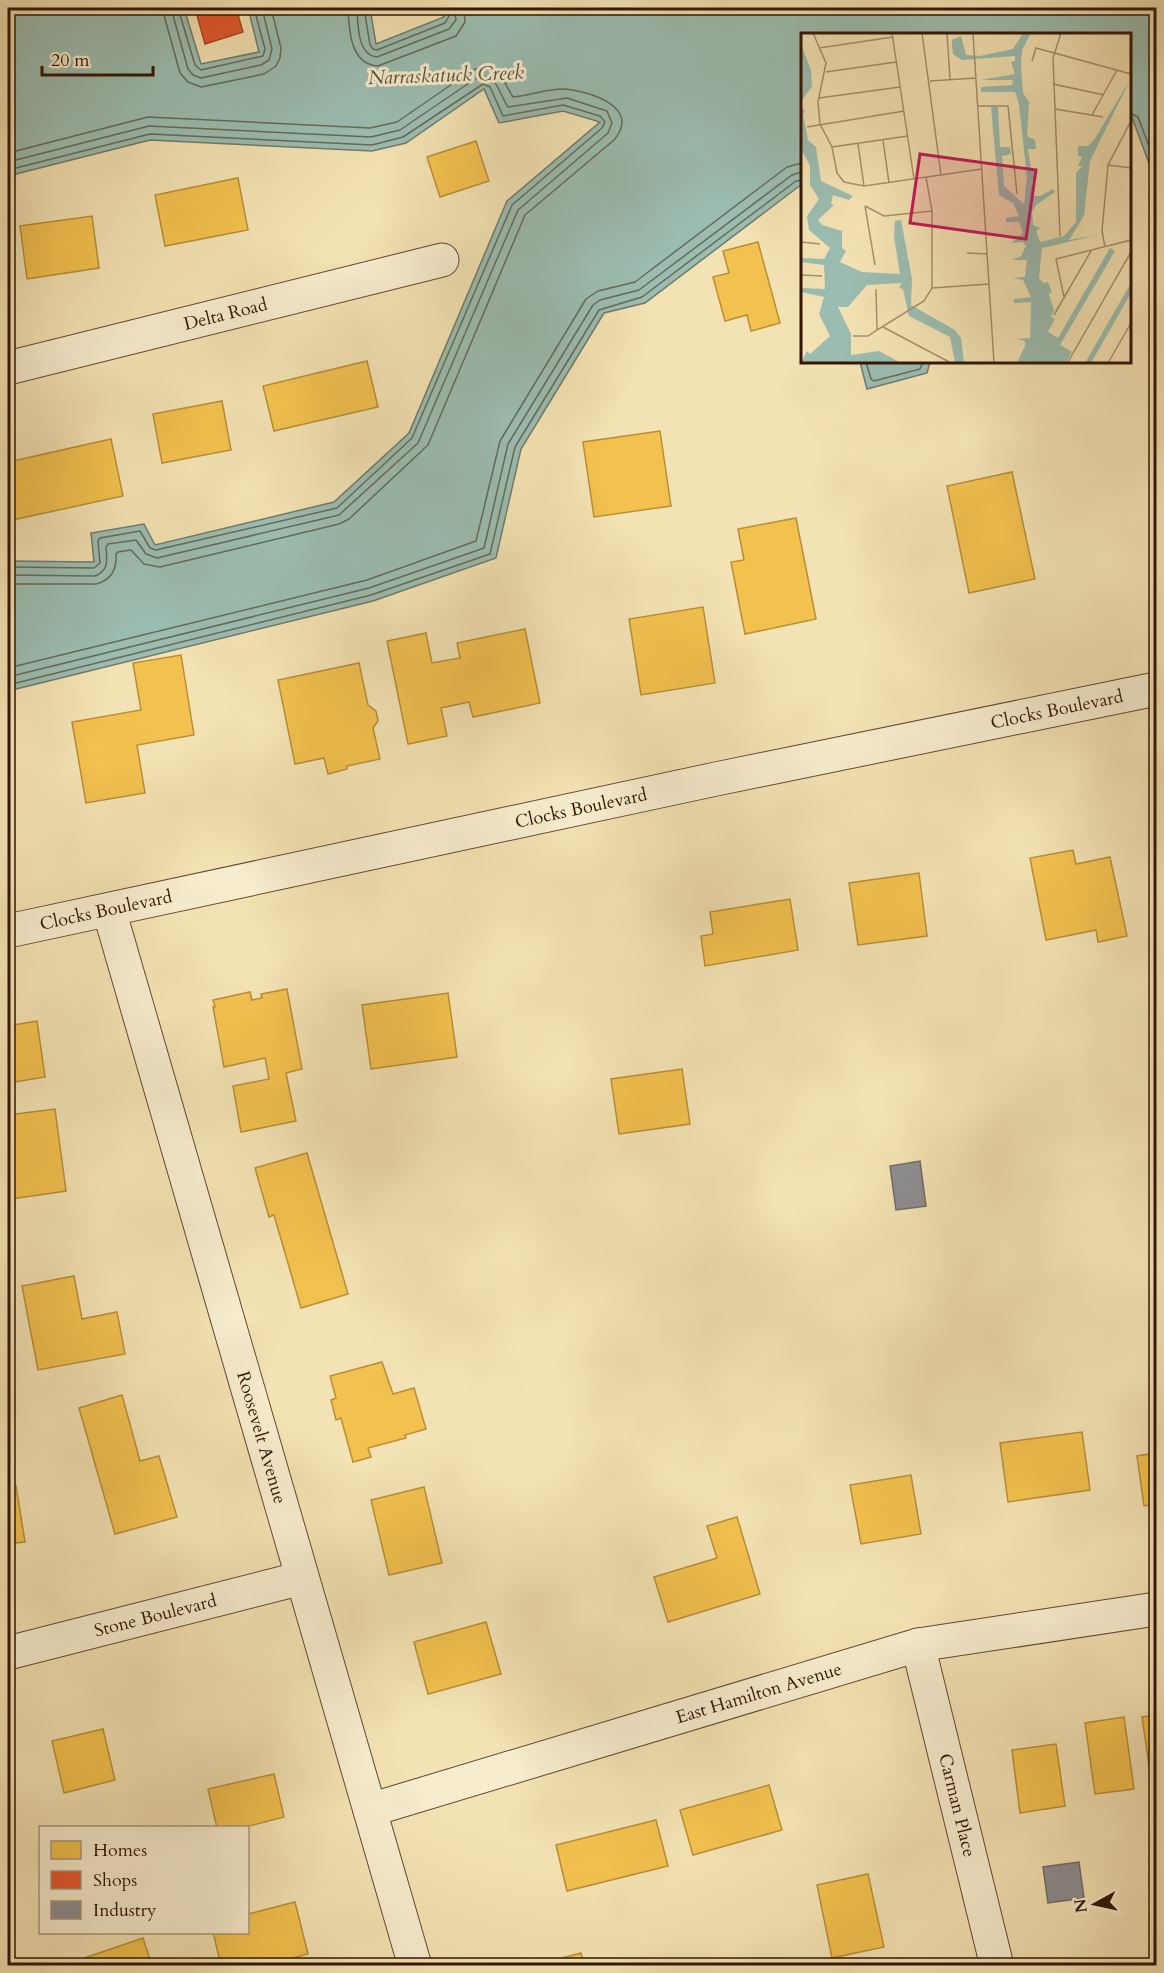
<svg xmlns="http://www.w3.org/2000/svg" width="1164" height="1973" font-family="Cardo,serif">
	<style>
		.water { fill: #9bbdb1; stroke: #717a6b; stroke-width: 1.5 }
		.homes { fill: #f2c14e; stroke: #b88e37; stroke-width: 1.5 }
		.shops { fill: #e4572e; stroke: #af4421; stroke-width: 1.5 }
		.industry { fill: #8d8d92; stroke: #726967; stroke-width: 1.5 }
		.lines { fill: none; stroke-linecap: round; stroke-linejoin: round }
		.shore { stroke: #666a5a; stroke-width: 1.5 }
		.street-casing { stroke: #62492e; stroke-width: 35 }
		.street { stroke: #f7ecce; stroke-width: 33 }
		.labels { text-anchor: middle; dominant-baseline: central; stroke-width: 6; stroke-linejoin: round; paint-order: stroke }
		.street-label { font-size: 18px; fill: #321602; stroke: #f7ecce }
		.water-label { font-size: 20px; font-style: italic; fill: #57503f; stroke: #f7ecce }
		.inset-road { fill: none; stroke: #a6906c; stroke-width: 1.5 }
		.view { fill: #c2185b; fill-opacity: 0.15; stroke: #c2185b; stroke-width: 3 }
		.inset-edge { fill: none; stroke: #321602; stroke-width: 3 }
	</style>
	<rect width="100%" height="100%" fill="#f3e2b3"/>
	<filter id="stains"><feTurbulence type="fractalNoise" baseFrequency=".00333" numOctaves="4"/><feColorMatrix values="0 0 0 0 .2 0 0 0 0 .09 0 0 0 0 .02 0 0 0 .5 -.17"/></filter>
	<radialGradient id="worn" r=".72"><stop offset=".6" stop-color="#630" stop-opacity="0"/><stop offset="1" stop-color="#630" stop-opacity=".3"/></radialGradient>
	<path class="water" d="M 8,8 L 184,8 L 201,64 L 259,52 L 248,8 L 370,8 L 376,44 L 444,17 L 437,8 L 1156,8 L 1156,182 L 1130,112 L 1130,34 L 802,34 L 802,184 L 645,303 L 604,313 L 521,449 L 496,558 L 373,601 L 8,691 L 8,561 L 94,562 L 91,533 L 144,524 L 155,545 L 334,502 L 409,433 L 507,201 L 600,122 L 563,111 L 499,123 L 484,89 L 406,143 L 372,151 L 150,140 L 8,176 Z
		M 860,362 L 930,362 L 927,373 L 867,389 Z"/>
	<path class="homes" d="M 476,141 L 489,181 L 440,197 L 427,157 Z
		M 238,178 L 248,230 L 165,246 L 155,195 Z
		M 92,216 L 99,268 L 27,279 L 20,226 Z
		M 758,242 L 780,323 L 751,331 L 747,315 L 725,321 L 713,277 L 729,273 L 723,251 Z
		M 367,361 L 378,407 L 274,431 L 263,386 Z
		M 222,401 L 231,450 L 162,463 L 153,414 Z
		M 660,431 L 671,506 L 594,517 L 583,442 Z
		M 111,439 L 123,496 L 8,521 L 8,462 Z
		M 1012,472 L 1035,579 L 969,593 L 947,486 Z
		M 796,518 L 816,619 L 745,634 L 731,562 L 744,560 L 738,529 Z
		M 703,607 L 715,683 L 641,695 L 629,619 Z
		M 525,629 L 540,703 L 473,717 L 469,702 L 441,708 L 447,736 L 408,744 L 387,641 L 426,633 L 432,663 L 460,658 L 457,643 Z
		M 181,655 L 194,735 L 137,745 L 145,793 L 86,803 L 72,722 L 141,710 L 133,663 Z
		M 359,663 L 368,705 L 376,711 L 378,721 L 373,728 L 380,759 L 347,766 L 347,769 L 328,774 L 324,758 L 295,764 L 278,680 Z
		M 1073,850 L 1076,864 L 1110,857 L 1127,936 L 1098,942 L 1096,930 L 1046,940 L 1030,858 Z
		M 919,873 L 927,936 L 858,945 L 849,883 Z
		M 790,899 L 798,950 L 705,966 L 701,936 L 713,934 L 710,912 Z
		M 287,989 L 302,1069 L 286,1073 L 296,1121 L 241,1132 L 233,1086 L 269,1079 L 265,1058 L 224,1067 L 213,1007 L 215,1007 L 213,1000 L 250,992 L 252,1000 L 262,998 L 261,994 Z
		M 448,993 L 457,1057 L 371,1069 L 362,1005 Z
		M 37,1021 L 45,1077 L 8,1083 L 8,1026 Z
		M 682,1069 L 690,1124 L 619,1134 L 611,1079 Z
		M 1151,1085 L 1156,1085 L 1156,1120 Z
		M 55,1109 L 66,1191 L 12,1199 L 8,1167 L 8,1115 Z
		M 307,1153 L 348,1294 L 301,1308 L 274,1215 L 269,1217 L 255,1168 Z
		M 74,1276 L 82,1319 L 117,1312 L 125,1354 L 38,1370 L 22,1286 Z
		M 382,1362 L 393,1394 L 414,1388 L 426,1429 L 405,1435 L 406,1438 L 368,1448 L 371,1457 L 353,1462 L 341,1418 L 336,1420 L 331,1400 L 336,1398 L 330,1376 Z
		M 122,1395 L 140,1461 L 159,1456 L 177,1517 L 115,1534 L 79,1408 Z
		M 1082,1432 L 1090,1490 L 1008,1502 L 1000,1443 Z
		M 1156,1453 L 1156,1504 L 1144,1506 L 1137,1456 Z
		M 911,1475 L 921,1534 L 861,1544 L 850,1485 Z
		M 16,1486 L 25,1542 L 8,1544 L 8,1488 Z
		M 424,1487 L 442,1563 L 389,1575 L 371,1500 Z
		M 737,1517 L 760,1594 L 668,1622 L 654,1577 L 717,1558 L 707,1526 Z
		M 486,1622 L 501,1674 L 428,1694 L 414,1642 Z
		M 1156,1715 L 1156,1800 L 1154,1800 L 1142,1717 Z
		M 1124,1717 L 1134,1789 L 1095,1794 L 1085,1723 Z
		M 103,1729 L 115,1780 L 64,1793 L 52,1741 Z
		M 1056,1744 L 1065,1806 L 1020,1813 L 1012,1750 Z
		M 274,1774 L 284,1817 L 241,1828 L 217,1828 L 208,1789 Z
		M 769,1785 L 782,1830 L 693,1855 L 680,1810 Z
		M 656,1820 L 668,1866 L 567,1891 L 556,1845 Z
		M 868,1874 L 884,1947 L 832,1958 L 817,1885 Z
		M 295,1902 L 308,1954 L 262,1966 L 221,1966 L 213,1932 L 248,1932 L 248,1914 Z
		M 143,1938 L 152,1966 L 64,1965 Z
		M 581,1953 L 584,1966 L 532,1966 Z
		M 29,1959 L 31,1966 L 8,1966 L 8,1964 Z"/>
	<path class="shops" d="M 195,8 L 236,8 L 243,32 L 205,44 Z"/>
	<path class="industry" d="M 920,1161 L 926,1206 L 896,1210 L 890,1166 Z
		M 1079,1862 L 1084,1898 L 1048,1903 L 1043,1867 Z"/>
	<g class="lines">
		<path class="shore" d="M 162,8 L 180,73 L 188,82 L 201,87 L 264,74 L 276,66 L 280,58 L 281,48 L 271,8
			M 171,8 L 188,69 L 193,75 L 201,78 L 261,65 L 269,60 L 272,49 L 262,8
			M 178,8 L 195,65 L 201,70 L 263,56 L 265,49 L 254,8
			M 348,8 C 349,30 350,64 378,66 L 456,36 L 465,22 L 464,8
			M 357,8 C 358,24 357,55 377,57 L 449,29 L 456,20 L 454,8
			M 364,8 L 370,45 L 373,49 L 377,50 L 445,23 L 449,16 L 445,8
			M 1130,113 L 1138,117 L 1156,165
			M 8,153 L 148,117 L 370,128 L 397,122 L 471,71 C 498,58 502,80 513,97 C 530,96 548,88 565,89 C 589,91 642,107 614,140 L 525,215 L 428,445 L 349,519 L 339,524 L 160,567 L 144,564 L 131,550 L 118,552 L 116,554 C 117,569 112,580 96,584 L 8,584
			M 8,162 L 149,126 L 371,137 L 400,130 L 475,79 C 497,69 499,95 508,107 L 567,98 L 607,111 L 612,123 L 608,133 L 518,210 L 418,443 L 339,515 L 157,558 L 146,554 L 136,540 L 108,544 L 106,547 C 107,560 109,571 95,576 L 8,575
			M 8,170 L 150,134 L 372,145 L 403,137 L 483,84 L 490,87 L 503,116 L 563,105 L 600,116 L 605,122 L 602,128 L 512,205 L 412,438 L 337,508 L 156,550 L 150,548 L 140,531 L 100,538 L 98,541 L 100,563 L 94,568 L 8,567
			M 866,362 L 871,379 L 874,381 L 920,369 L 923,362
			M 8,668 L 367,580 L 476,541 L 500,441 L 586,299 L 598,291 L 635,282 L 787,167 L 802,163
			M 8,677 L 369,588 L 484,548 L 508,444 L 593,305 L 600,300 L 639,290 L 792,175 L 802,172
			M 8,685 L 371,595 L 490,554 L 515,447 L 599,310 L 642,297 L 796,181 L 802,180"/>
		<defs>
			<g id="street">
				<path id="s1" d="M 8,368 L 442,260"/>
				<path id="s2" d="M 109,910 L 415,1966"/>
				<path id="s3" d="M 8,931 L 716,779 L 1156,689"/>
				<path id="s4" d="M 918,1645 L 997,1966"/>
				<path id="s5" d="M 8,1653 L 302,1578"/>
				<path id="s6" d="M 370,1810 L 918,1645 L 1156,1609"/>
			</g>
		</defs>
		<use href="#street" class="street-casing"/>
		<use href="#street" class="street"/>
	</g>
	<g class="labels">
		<g class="street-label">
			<text stroke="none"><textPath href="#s1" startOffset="224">Delta Road</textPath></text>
			<text stroke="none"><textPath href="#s3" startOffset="1072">Clocks Boulevard</textPath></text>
			<text stroke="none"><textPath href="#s3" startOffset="586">Clocks Boulevard</textPath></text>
			<text stroke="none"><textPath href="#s3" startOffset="100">Clocks Boulevard</textPath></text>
			<text stroke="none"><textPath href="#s2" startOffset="549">Roosevelt Avenue</textPath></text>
			<text stroke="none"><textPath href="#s5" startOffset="152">Stone Boulevard</textPath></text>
			<text stroke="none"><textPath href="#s6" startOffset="406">East Hamilton Avenue</textPath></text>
			<text stroke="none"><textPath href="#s4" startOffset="165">Carman Place</textPath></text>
		</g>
		<g class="water-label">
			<text transform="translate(446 75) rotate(-2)">Narraskatuck Creek</text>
		</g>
	</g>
	<g transform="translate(801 33)">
		<rect width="330" height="330" fill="#f3e2b3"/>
		<path d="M 230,0 L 221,17 L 220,32 L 222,60 L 228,69 L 226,103 L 234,107 L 235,116 L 227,116 L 230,136 L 235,136 L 235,148 L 230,149 L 234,159 L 230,160 L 231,163 L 239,163 L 252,156 L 254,159 L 235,172 L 231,179 L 232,192 L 239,195 L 235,198 L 239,209 L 263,203 L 275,189 L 275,140 L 281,133 L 277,133 L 281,124 L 277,123 L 277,113 L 287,113 L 293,107 L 330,45 L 289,128 L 283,183 L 268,207 L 297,202 L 241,215 L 238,245 L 242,250 L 247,249 L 251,259 L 248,261 L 253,278 L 250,284 L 254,286 L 247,299 L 257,305 L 309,215 L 314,218 L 259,312 L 271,319 L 265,330 L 216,330 L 224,313 L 224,308 L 216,306 L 229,305 L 230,269 L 213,270 L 213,266 L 230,264 L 222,247 L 212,245 L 224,244 L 226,227 L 211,227 L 220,223 L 225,213 L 222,209 L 210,210 L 222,200 L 218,189 L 205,189 L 205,185 L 218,183 L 212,170 L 198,162 L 190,74 L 197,74 L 199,114 L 209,114 L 210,121 L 201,123 L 203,153 L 223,171 L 226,145 L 218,71 L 214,59 L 180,59 L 180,54 L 211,52 L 212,47 L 179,47 L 214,41 L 210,29 L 214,28 L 214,23 L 161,27 L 152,21 L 151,12 L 151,7 L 160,3 L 165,22 L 179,23 L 212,16 L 221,2 ZM 0,12 L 10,37 L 11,54 L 0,68 ZM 0,74 L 4,78 L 2,81 L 7,107 L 15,114 L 20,148 L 52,163 L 48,167 L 32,162 L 30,171 L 33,172 L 17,187 L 21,192 L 41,198 L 41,215 L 45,218 L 39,229 L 61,239 L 99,241 L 93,204 L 94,188 L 100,187 L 111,246 L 110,272 L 154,297 L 160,305 L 163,330 L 154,330 L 149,304 L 108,283 L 102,256 L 98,255 L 101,250 L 66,252 L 47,274 L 37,274 L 50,301 L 50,322 L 78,318 L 100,330 L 0,330 L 6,318 L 9,321 L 29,303 L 18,281 L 23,264 L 0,259 L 0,255 L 24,256 L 23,232 L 0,229 L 0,225 L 23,226 L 29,215 L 8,197 L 6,183 L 18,166 L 9,152 L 9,133 L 0,116 ZM 330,250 L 330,260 L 290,330 L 284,330 Z" fill="#9bbdb1"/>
		<path class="inset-road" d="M 12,0 L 25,30 L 17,69 L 19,91 L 31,114 L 36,140 L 43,149 L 63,153 L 181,136M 91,0 L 113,146M 121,0 L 140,142M 146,0 L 149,46M 172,0 L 193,330M 18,15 L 92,4M 231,28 L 235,15 L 330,41M 25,39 L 95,29M 129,48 L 175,45M 252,51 L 303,62M 18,65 L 99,54M 177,73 L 207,73 L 216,161M 254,76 L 302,84M 291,82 L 316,37M 6,94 L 103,78M 82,107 L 88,150M 57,111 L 63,153M 31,114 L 107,103M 307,132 L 330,135M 125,144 L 131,178 L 131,255M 64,173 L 83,183 L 131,178M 64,173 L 74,232M 259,203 L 252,25 L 260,0M 0,209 L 19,211M 304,214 L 301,198 L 307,132 L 330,88M 166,220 L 186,221M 0,242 L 21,243M 75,256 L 76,296M 263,264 L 255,226 L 330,207M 253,282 L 290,218M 82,294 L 150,330M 52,303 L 67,303 L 76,297 L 123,268 L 131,255 L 188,251M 267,329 L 330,219M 307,330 L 330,290"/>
		<path class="view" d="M 119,121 L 235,137 L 225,206 L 109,190 Z"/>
		<rect width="330" height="330" class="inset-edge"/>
	</g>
	<rect width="1164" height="1973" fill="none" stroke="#f3e2b3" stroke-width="30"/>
	<rect x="9" y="9" width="1146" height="1955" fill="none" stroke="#321602" stroke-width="3"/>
	<rect x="15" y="15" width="1134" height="1943" fill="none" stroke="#321602" stroke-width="1.5"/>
	<rect x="39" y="1826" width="210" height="108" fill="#f7ecce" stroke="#a8967c" stroke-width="1.5"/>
	<rect x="51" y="1841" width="30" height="18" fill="#f2c14e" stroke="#a8967c" stroke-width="1.5"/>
	<text x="93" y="1856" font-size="18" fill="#321602">Homes</text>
	<rect x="51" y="1871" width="30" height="18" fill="#e4572e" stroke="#a8967c" stroke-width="1.5"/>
	<text x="93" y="1886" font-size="18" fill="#321602">Shops</text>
	<rect x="51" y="1901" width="30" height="18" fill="#8d8d92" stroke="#a8967c" stroke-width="1.5"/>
	<text x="93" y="1916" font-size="18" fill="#321602">Industry</text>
	<g transform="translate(1095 1904) rotate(262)" stroke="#f7ecce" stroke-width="4.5" paint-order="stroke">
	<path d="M0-4.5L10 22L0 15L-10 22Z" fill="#321602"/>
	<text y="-9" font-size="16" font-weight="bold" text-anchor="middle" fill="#321602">N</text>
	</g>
	<path d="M42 66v9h111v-9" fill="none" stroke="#321602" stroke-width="3"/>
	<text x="51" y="66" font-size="18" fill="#321602" stroke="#f7ecce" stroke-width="4.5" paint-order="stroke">20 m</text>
	<rect width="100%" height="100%" filter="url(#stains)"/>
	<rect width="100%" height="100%" fill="url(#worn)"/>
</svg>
